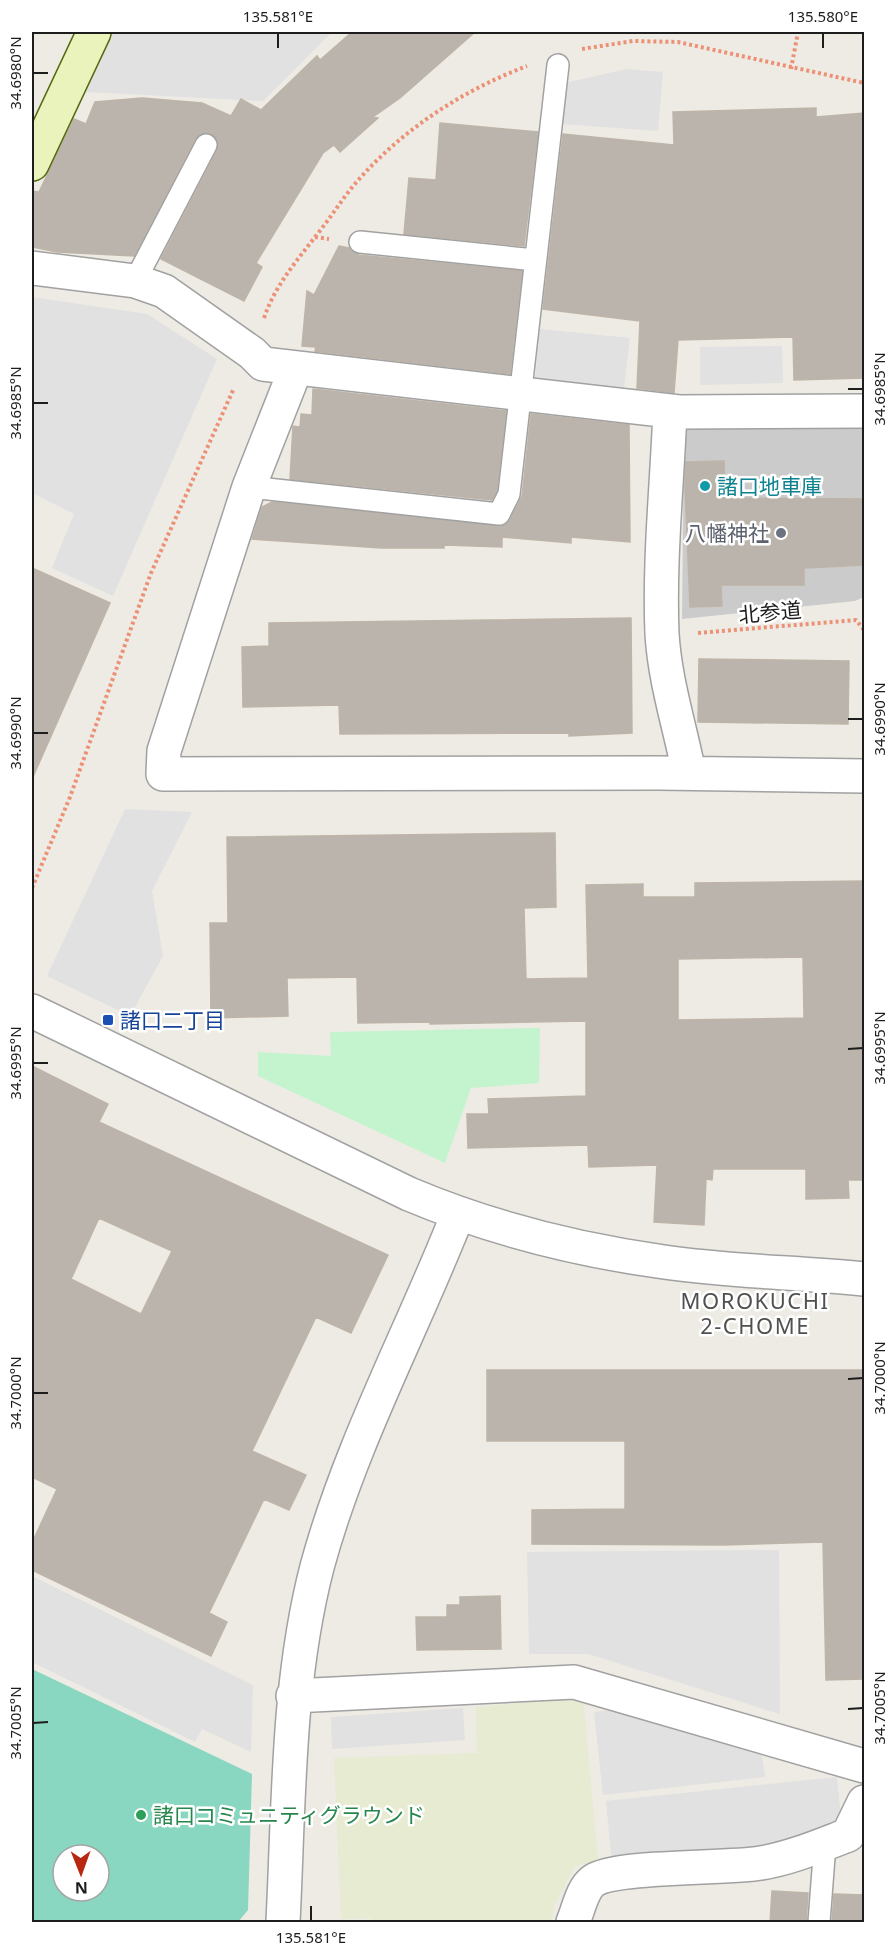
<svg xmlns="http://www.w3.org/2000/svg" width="896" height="1954" font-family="'Noto Sans','Noto Sans JP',sans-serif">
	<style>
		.religious { fill: #cbcbcb }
		.farmland { fill: #e6ebd1 }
		.park { fill: #c4f4ce }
		.pitch { fill: #89d6c1; fill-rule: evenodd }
		.parking { fill: #e1e1e1 }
		.building { fill: #bab4ad; stroke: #beb4a8; stroke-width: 1.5; fill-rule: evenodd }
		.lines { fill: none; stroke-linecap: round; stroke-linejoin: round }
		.lane-casing { stroke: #a1a1a1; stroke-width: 24 }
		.street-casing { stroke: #a1a1a1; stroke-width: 36 }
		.secondary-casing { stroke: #556a0f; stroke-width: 36 }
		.path { stroke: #ed9176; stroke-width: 4; stroke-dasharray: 3 3; stroke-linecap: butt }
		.lane { stroke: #fff; stroke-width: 21 }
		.street { stroke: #fff; stroke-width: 33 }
		.secondary { stroke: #eaf3bc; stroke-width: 33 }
		.ticks { fill: none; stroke: #1d1d1d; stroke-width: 2 }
		.culture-dot { fill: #0f9aa8; stroke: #fff; stroke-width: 2 }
		.worship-dot { fill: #6b7280; stroke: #fff; stroke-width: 2 }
		.transit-dot { fill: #1a4fb4; stroke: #fff; stroke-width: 2 }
		.leisure-dot { fill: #2e9e5b; stroke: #fff; stroke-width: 2 }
		.labels { text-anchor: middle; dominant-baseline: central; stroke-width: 5; stroke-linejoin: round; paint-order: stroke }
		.culture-label { font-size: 21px; fill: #0d838f; stroke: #fff; text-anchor: start }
		.worship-label { font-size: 21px; fill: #5b616d; stroke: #fff; text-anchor: end }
		.street-label { font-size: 21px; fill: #1d1d1d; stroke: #fff }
		.transit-label { font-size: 21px; fill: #164399; stroke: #fff; text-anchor: start }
		.leisure-label { font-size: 21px; fill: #27864d; stroke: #fff; text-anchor: start }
		.neighbourhood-label { font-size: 22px; letter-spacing: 1.5px; fill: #505050; stroke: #fff }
		.neatline { fill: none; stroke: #1d1d1d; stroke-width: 2 }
		.ticks-label { font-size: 15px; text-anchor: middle; fill: #1d1d1d }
	</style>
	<rect width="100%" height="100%" fill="#edebe4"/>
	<path class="religious" d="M 684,429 L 864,429 L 864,597 L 855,601 L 682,619 Z"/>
	<path class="farmland" d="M 583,1697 L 598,1861 L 575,1866 L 554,1906 L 551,1922 L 371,1922 L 371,1918 L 341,1919 L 334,1758 L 477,1753 L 476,1707 Z"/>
	<path class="park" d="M 540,1028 L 539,1083 L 471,1088 L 445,1163 L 258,1076 L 258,1052 L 331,1056 L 330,1032 Z"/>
	<path class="pitch" d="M 32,1669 L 252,1774 L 248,1910 L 238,1922 L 32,1922 ZM 63,1855 L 99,1855 L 99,1891 L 63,1891 Z"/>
	<path class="parking" d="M 113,32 L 331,32 L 331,33 L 263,101 L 86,92 Z
		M 626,69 L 663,72 L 658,131 L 562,124 L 565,83 Z
		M 32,297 L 147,314 L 217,359 L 113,596 L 52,568 L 74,514 L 32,493 Z
		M 540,329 L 630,338 L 624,388 L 535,379 Z
		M 782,346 L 783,383 L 700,385 L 700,347 Z
		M 125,809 L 192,812 L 152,891 L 163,956 L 130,1016 L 47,976 Z
		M 779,1550 L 780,1714 L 588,1654 L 529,1654 L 527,1552 Z
		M 32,1576 L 253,1685 L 251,1752 L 202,1729 L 195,1742 L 32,1662 Z
		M 463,1708 L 465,1740 L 332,1749 L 331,1717 Z
		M 625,1708 L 761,1749 L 765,1777 L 603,1795 L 594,1712 Z
		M 837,1777 L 842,1827 L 763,1853 L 612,1864 L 606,1801 Z"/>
	<path class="building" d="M 352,32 L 475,32 L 400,98 L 373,117 L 378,118 L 340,152 L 334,145 L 323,153 L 256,263 L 262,267 L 244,301 L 161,259 L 217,151 L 217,139 L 211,134 L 200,134 L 195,139 L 134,256 L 57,252 L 32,247 L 32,191 L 39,192 L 74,119 L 86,124 L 95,102 L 142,98 L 202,103 L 231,116 L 241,99 L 261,110 L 317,56 L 320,60 Z
		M 816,108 L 816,117 L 864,113 L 864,378 L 794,380 L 793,337 L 678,340 L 674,393 L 637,388 L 640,321 L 543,309 L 563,134 L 674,145 L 673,112 Z
		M 440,123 L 538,132 L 524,246 L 404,234 L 409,178 L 436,180 Z
		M 339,246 L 349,248 L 359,255 L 522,271 L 510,374 L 315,351 L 316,347 L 302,346 L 307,291 L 314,295 Z
		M 313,389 L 506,411 L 497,490 L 492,500 L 290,479 L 293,426 L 300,427 L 301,414 L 312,415 Z
		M 531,414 L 629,425 L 630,542 L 571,537 L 571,543 L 502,537 L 502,547 L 444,545 L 444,548 L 381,548 L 252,539 L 262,507 L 272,502 L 504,525 L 510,520 L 522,496 Z
		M 724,461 L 725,498 L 864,499 L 864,565 L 804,568 L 804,585 L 721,585 L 722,606 L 690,607 L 685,486 L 686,462 Z
		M 32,568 L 110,603 L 32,779 Z
		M 631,618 L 632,733 L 569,736 L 569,733 L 340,734 L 339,705 L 243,707 L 242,647 L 269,646 L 269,623 Z
		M 699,659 L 849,661 L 848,724 L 698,722 Z
		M 555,833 L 556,907 L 524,908 L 526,979 L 588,978 L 586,885 L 643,884 L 643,897 L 695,897 L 695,883 L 864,881 L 864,1180 L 848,1180 L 849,1198 L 806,1199 L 806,1169 L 713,1169 L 712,1180 L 706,1179 L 704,1225 L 654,1222 L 657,1165 L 589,1167 L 588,1145 L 468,1148 L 467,1114 L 489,1114 L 488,1099 L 586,1096 L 586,1021 L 430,1024 L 430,1022 L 358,1023 L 357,977 L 287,978 L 288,1016 L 211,1018 L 210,923 L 228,923 L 227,837 ZM 803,957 L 804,1018 L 678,1020 L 678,959 Z
		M 32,1066 L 108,1104 L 99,1122 L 388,1255 L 351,1333 L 316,1317 L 252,1451 L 306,1475 L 289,1510 L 264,1499 L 209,1613 L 227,1622 L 211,1656 L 32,1570 L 32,1543 L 57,1489 L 32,1477 ZM 99,1218 L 172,1251 L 141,1314 L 71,1279 Z
		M 487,1370 L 864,1370 L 864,1679 L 826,1680 L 823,1542 L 724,1545 L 532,1544 L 532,1510 L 625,1509 L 625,1441 L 487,1441 Z
		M 500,1596 L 501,1649 L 417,1650 L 416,1617 L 447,1617 L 447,1605 L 460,1605 L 460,1597 Z
		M 772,1891 L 808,1893 L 806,1923 L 770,1923 Z
		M 834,1894 L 864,1895 L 864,1923 L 832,1923 Z"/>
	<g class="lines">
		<defs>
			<path id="lane" d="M 360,242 L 535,260
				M 135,281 L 206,145
				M 249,487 L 499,514 L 509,494 L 558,65
				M 819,1922 L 825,1844"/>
			<path id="street" d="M 32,268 L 135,281 L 164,291 L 252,353 L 263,364 L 679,412 L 864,411
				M 296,368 L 249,487 L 164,751 L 163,774 L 659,773 L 864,776
				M 670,411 C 667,485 659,560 662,634 C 665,682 680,727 689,773
				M 32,1011 L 409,1194 C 490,1228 578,1250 664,1262 C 731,1272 798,1272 864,1279
				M 293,1696 L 574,1682 L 864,1766
				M 283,1922 C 289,1804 287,1683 317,1567 C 350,1445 412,1331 458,1214
				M 573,1922 C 578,1911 582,1889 593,1881 C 615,1865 727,1869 761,1863 C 791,1858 819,1846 848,1835 L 864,1802"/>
			<path id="secondary" d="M 32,164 L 94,32"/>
		</defs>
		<use href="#lane" class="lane-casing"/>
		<use href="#street" class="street-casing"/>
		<use href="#secondary" class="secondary-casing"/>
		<path class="path" d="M 582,49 L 633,41 L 678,42 L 864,83
			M 791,69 L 798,32
			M 315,237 L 329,239
			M 264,318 C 275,286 295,263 315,237 C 329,220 340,202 354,185 C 400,131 461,91 527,66
			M 698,633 L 856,620 L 864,630 L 864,640
			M 32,888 L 70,797 L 151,573 L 234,388"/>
		<use href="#lane" class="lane"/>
		<use href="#street" class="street"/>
		<use href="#secondary" class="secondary"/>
	</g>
	<path class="ticks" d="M 278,33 L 278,48M 823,33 L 823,48M 33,73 L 48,73M 848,389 L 863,389M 33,403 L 48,403M 848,719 L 863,719M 33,733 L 48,733M 848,1049 L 863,1048M 33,1063 L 48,1063M 848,1379 L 863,1378M 33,1393 L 48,1393M 848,1709 L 863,1708M 33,1723 L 48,1722M 311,1906 L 311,1921"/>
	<circle class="culture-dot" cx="705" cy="486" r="6"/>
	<circle class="worship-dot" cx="781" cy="533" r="6"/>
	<rect class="transit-dot" x="102" y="1014" width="12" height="12" rx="3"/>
	<circle class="leisure-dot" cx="141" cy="1815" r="6"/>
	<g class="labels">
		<g class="culture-label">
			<text x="717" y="486">諸口地車庫</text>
		</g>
		<g class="worship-label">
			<text x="769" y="533">八幡神社</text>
		</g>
		<g class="street-label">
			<text transform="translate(770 612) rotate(-5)">北参道</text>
		</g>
		<g class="transit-label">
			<text x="120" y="1020">諸口二丁目</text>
		</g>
		<g class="leisure-label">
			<text x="153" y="1815">諸口コミュニティグラウンド</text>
		</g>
		<g class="neighbourhood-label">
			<text x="755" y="1300">MOROKUCHI<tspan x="755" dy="25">2-CHOME</tspan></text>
		</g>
	</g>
	<rect width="896" height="1954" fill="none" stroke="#ffffff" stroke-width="66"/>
	<g transform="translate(81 1873) rotate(179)"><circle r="28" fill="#ffffff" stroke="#a5a5a5" stroke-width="1.5"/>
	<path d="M0-4.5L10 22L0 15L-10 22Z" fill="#b82712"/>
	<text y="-9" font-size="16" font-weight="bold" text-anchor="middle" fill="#1d1d1d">N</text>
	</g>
	<rect x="33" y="33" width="830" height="1888" class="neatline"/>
	<g class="ticks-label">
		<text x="278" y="22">135.581°E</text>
		<text x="823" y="22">135.580°E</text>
		<text transform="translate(16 73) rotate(-90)" y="5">34.6980°N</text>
		<text transform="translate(880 389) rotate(-90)" y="5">34.6985°N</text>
		<text transform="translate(16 403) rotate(-90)" y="5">34.6985°N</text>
		<text transform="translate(880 719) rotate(-90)" y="5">34.6990°N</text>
		<text transform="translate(16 733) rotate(-90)" y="5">34.6990°N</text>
		<text transform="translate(880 1048) rotate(-90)" y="5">34.6995°N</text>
		<text transform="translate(16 1063) rotate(-90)" y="5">34.6995°N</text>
		<text transform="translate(880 1378) rotate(-90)" y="5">34.7000°N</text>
		<text transform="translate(16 1393) rotate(-90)" y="5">34.7000°N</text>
		<text transform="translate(880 1708) rotate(-90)" y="5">34.7005°N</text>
		<text transform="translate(16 1723) rotate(-90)" y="5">34.7005°N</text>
		<text x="311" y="1943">135.581°E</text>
	</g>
</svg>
